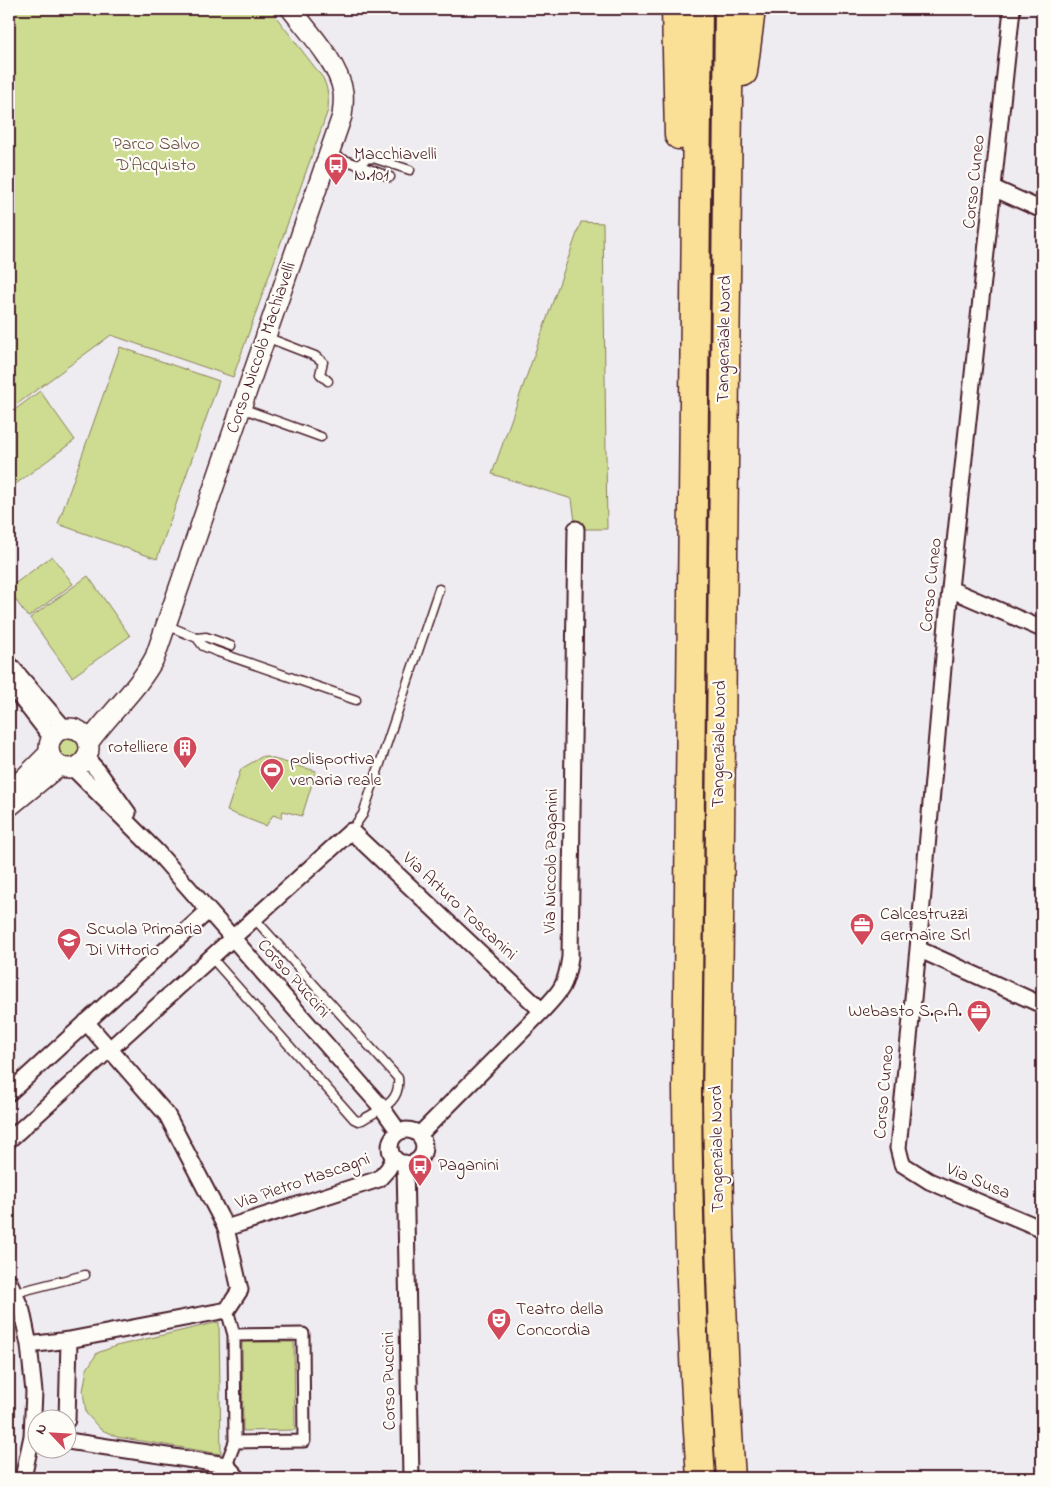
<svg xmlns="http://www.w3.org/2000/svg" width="1051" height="1487" font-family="'Indie Flower',sans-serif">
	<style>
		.green { fill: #cddc90; stroke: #8c7e5e }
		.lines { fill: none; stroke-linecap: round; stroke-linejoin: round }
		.service-casing { stroke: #4a1f2b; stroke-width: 11 }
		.pedestrian-casing { stroke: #4a1f2b; stroke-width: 15 }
		.minor-casing { stroke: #4a1f2b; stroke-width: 19 }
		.tertiary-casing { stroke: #4a1f2b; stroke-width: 22 }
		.motorway-casing { stroke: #4a1f2b; stroke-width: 31 }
		.service { stroke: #fdfcf7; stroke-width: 8 }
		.pedestrian { stroke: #fdfcf7; stroke-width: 11 }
		.minor { stroke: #fdfcf7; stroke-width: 15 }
		.tertiary { stroke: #fdfcf7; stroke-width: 19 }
		.motorway { stroke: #fadf96; stroke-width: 28 }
		.labels { text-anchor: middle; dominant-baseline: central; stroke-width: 4.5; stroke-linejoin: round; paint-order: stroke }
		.park-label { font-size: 18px; fill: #6b4e44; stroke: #fdfcf7 }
		.poi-label { font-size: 18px; fill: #4a1f2b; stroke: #fdfcf7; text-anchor: start }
		.street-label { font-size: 18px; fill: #4a1f2b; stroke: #fdfcf7 }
	</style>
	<rect width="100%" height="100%" fill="#efecf1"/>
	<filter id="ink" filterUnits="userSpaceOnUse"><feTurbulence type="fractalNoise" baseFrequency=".02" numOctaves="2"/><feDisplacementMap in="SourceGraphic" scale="10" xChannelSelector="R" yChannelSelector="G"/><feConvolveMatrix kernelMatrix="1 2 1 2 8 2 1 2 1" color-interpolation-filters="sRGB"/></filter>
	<g filter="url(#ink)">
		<path class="green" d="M 9,9 L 270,9 L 323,78 C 328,89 329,98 328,110 L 233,377 L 111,335 L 9,410 Z
			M 581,222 L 603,223 L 607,529 L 576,529 L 572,499 L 492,474 Z
			M 120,347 L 219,381 L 157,559 L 58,524 Z
			M 40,391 L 75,440 L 9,489 L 9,414 Z
			M 52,556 L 73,584 L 28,617 L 9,591 L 9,588 Z
			M 88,576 L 130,636 L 72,677 L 30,618 Z
			M57 748a13 13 0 1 1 26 0a13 13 0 1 1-26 0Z
			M 263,756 L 316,771 L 302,816 L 283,811 L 281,818 L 273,815 L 266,826 L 227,811 L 241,769 Z
			M 219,1322 L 221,1454 L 117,1437 L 100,1429 L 86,1413 L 83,1391 L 87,1369 L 97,1353 L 116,1346 Z
			M 242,1342 L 294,1342 L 295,1430 L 243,1431 Z"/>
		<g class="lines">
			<defs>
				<path id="service" d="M 329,154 L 390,177
					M 358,165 L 366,159 L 373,158 L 410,170
					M 266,337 L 315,356 L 323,362 L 320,374 L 328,381
					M 241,408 L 321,437
					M 166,625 L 197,638 L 203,646 L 215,651 L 356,700
					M 197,638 L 206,637 L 231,646
					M 351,831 L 363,814 L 439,589
					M 211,957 L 354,1119 L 358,1121 L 362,1120 C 380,1109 401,1103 398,1078 L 254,918
					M 14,1293 L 85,1275"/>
				<path id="pedestrian" d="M 227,1310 L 234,1335
					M 226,1465 L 235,1442 L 234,1335 L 303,1334 L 304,1441 L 235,1442"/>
				<path id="minor" d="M 1012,9 L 950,589 L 918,949 L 898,1148 L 902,1164 L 929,1181 L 1042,1229
					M 993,188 L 1042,210
					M 950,589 L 1042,629
					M 9,664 L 64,728
					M 9,676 L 20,697 L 52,738
					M 87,759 L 98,771 L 128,813
					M 73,768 L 157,852 L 382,1108 L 399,1132
					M 918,949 L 1042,1005
					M 9,1093 L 208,911
					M390 1147a17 17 0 1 1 34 0a17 17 0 1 1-34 0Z
					M 419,1135 L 542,1011 C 561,991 566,986 570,957 L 576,529
					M 9,1140 L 351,831 L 542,1011
					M 405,1163 L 411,1478
					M 226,1228 L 379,1179 L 388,1169 L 394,1158
					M 9,1281 L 22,1311 L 29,1345 L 34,1392 L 32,1436 L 23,1478
					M 29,1345 L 69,1340 L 227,1310 L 240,1290 L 226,1228 L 167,1115 L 86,1022
					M 67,1420 L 69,1340
					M 68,1441 L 226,1465 L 238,1478"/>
				<path id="tertiary" d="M49 748a20 20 0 1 1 40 0a20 20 0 1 1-40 0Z
					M 89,742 C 110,713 139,688 155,657 L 342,116 C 343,108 344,100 343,92 C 339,64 308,31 291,9
					M 9,793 L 49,753
					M 9,807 L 59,766"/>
				<path id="motorway" d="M 676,9 L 679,135
					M 698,9 L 687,1089 C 688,1219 692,1349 701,1478
					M 729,9 L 717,1103 C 719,1228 722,1353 731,1478
					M 743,72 L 751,9"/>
			</defs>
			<use href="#service" class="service-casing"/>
			<use href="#pedestrian" class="pedestrian-casing"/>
			<use href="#minor" class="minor-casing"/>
			<use href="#tertiary" class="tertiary-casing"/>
			<use href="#motorway" class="motorway-casing"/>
			<use href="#service" class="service"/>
			<use href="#pedestrian" class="pedestrian"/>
			<use href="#minor" class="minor"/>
			<use href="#tertiary" class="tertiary"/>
			<use href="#motorway" class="motorway"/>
		</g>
	</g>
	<defs>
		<symbol id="bus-pin" viewBox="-11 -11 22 30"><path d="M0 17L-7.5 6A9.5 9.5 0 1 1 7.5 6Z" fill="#d1495b" stroke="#fdfcf7"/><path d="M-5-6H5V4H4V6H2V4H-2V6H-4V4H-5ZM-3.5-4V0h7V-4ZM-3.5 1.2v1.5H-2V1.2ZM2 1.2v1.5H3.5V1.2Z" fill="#fff"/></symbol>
		<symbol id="building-pin" viewBox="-11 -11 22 30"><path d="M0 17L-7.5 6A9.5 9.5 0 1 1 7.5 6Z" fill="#d1495b" stroke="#fdfcf7"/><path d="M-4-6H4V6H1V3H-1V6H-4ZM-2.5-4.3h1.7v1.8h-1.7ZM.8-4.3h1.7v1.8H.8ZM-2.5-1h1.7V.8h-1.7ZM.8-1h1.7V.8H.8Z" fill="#fff"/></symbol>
		<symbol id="stadium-pin" viewBox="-11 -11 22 30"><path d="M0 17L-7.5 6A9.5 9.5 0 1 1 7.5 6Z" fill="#d1495b" stroke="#fdfcf7"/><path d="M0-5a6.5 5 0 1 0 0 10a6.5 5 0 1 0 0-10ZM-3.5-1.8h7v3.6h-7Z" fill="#fff"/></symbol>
		<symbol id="office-pin" viewBox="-11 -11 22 30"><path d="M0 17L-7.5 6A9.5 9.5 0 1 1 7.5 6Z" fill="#d1495b" stroke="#fdfcf7"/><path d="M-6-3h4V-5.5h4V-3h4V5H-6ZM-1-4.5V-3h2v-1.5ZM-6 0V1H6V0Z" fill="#fff"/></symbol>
		<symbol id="school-pin" viewBox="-11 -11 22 30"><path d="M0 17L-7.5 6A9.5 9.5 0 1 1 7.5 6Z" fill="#d1495b" stroke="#fdfcf7"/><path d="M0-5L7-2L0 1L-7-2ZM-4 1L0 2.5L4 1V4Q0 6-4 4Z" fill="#fff"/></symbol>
		<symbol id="theatre-pin" viewBox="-11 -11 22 30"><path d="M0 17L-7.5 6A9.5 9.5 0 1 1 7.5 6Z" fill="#d1495b" stroke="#fdfcf7"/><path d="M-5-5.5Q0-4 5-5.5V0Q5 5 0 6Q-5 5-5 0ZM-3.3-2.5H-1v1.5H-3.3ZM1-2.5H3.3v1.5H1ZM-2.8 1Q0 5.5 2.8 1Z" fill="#fff"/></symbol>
	</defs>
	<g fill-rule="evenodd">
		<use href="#bus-pin" x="322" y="151" width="28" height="38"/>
		<use href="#building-pin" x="171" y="734" width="28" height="38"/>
		<use href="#stadium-pin" x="258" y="756" width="28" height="38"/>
		<use href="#office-pin" x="848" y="911" width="28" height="38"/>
		<use href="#school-pin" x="55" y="926" width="28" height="38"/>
		<use href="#office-pin" x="965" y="998" width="28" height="38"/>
		<use href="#bus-pin" x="406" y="1152" width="28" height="38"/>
		<use href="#theatre-pin" x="485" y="1306" width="28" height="38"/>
	</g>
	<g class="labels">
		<g class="park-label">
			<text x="156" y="145">Parco Salvo<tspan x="156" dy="21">D'Acquisto</tspan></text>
		</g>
		<g class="poi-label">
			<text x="354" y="155">Macchiavelli<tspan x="354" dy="21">N.101</tspan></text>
			<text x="168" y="748" text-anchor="end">rotelliere</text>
			<text x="290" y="760">polisportiva<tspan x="290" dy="21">venaria reale</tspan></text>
			<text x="880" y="915">Calcestruzzi<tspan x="880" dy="21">Germaire Srl</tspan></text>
			<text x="86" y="930">Scuola Primaria<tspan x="86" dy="21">Di Vittorio</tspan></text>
			<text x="962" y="1012" text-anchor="end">Webasto S.p.A.</text>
			<text x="438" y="1166">Paganini</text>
			<text x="516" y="1310">Teatro della<tspan x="516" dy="21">Concordia</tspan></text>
		</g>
		<g class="street-label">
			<text transform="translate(975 182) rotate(-84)">Corso Cuneo</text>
			<text transform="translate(725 339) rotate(-89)">Tangenziale Nord</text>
			<text transform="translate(262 348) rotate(-71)">Corso Niccolò Machiavelli</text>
			<text transform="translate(932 585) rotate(-84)">Corso Cuneo</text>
			<text transform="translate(720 744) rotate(-89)">Tangenziale Nord</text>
			<text transform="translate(552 861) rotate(-89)">Via Niccolò Paganini</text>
			<text transform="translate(459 907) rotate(43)">Via Arturo Toscanini</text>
			<text transform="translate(293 979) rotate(48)">Corso Puccini</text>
			<text transform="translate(885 1092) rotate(-85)">Corso Cuneo</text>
			<text transform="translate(718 1149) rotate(-91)">Tangenziale Nord</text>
			<text transform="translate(303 1182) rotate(-19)">Via Pietro Mascagni</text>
			<text transform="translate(978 1182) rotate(23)">Via Susa</text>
			<text transform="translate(390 1381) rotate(-91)">Corso Puccini</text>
		</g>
	</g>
	<rect width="1051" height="1487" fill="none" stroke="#fdfcf7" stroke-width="30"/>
	<rect x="15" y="15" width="1021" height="1457" fill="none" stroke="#4a1f2b" stroke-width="2" filter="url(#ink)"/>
	<g transform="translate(52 1434) rotate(295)"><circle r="24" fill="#fdfcf7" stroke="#b5a4a5"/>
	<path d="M0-4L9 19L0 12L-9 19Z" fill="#d1495b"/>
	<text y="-8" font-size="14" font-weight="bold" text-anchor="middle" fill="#4a1f2b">N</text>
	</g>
</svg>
